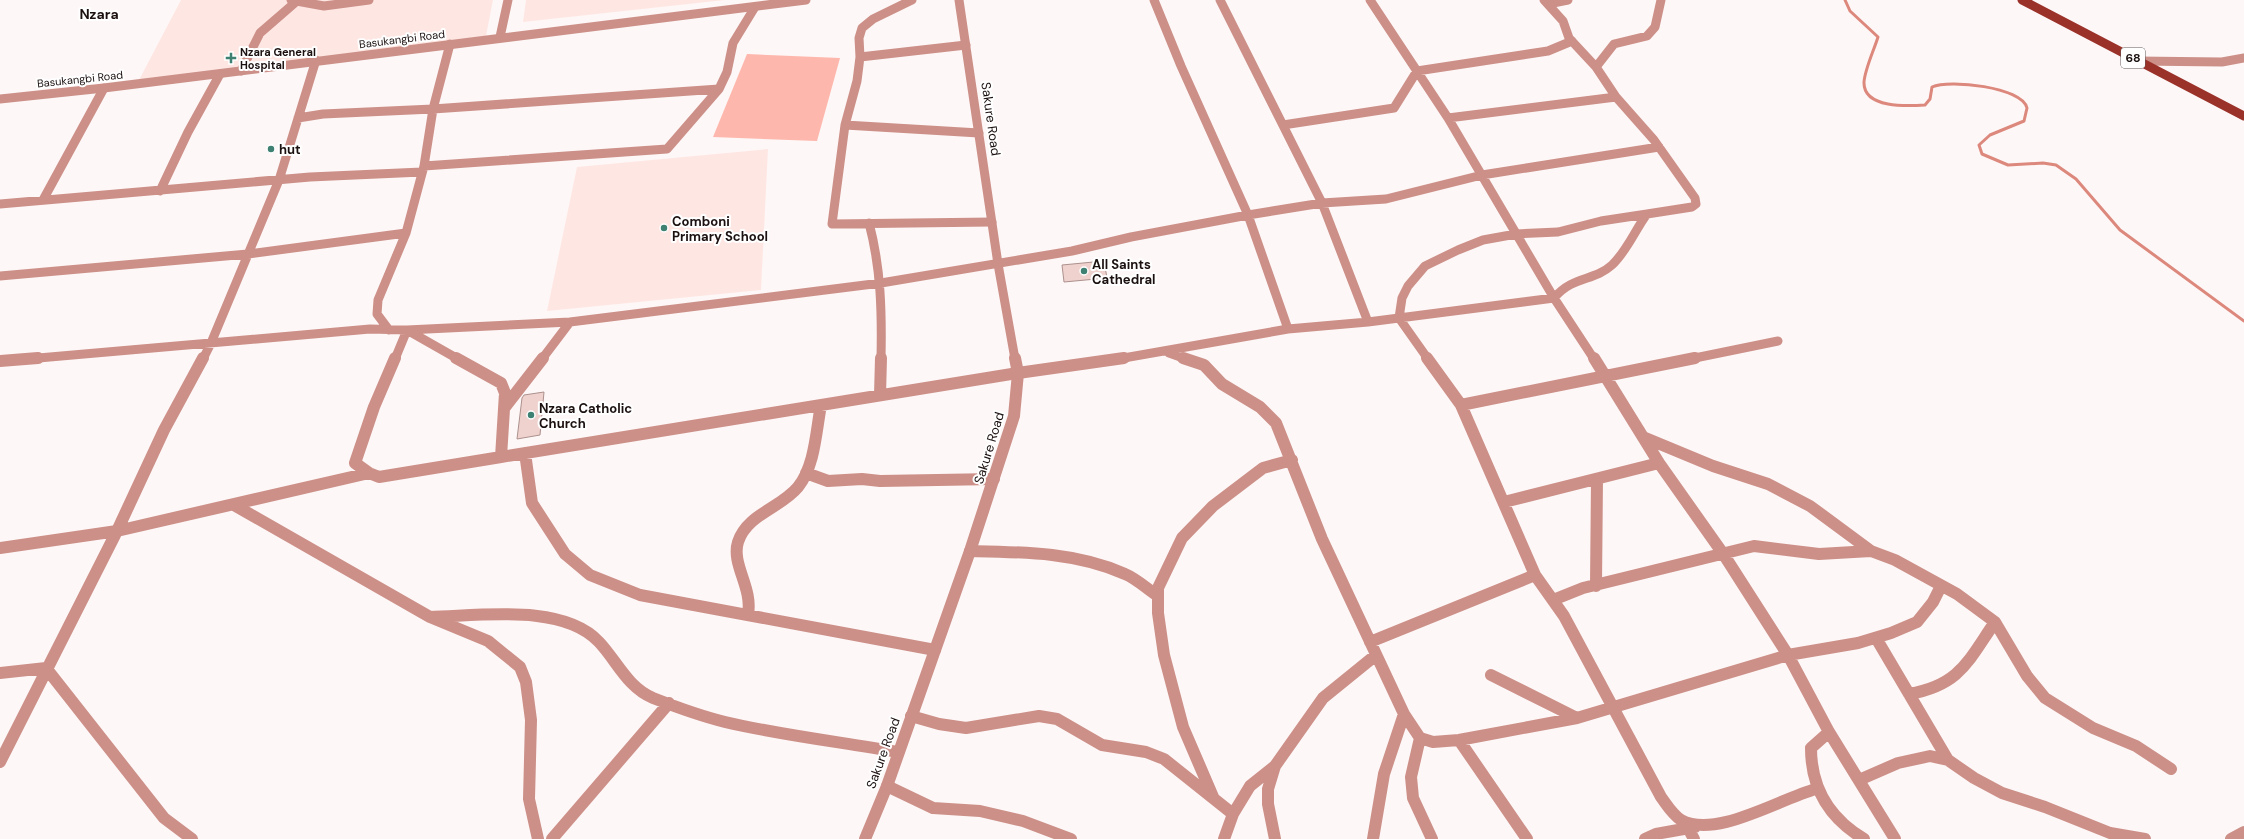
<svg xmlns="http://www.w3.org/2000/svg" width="2244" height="839" font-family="'DM Sans',sans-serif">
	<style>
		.built { fill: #fee7e3 }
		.green { fill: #feb7ac }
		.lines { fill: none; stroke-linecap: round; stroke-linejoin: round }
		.stream { stroke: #dc887c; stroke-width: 3 }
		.building { fill: #efd2ce; stroke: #ac918d }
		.minor-far1 { stroke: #cc9088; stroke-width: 9 }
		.minor { stroke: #cc9088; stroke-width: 12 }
		.tertiary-far1 { stroke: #cc9088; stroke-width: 9 }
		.tertiary { stroke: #cc9088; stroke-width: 12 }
		.primary { stroke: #9a322a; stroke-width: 9 }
		.poi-dot { fill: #3e8173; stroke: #fff; stroke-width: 1.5 }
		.labels { text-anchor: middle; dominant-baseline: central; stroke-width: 4; stroke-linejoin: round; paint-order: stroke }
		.far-street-label { font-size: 11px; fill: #1b1110; stroke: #fff }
		.far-poi-label { font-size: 11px; font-weight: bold; fill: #1b1110; stroke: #fff; text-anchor: start }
		.shield { fill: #fff; stroke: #5f5858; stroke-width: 1 }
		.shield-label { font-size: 12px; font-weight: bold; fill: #1b1110 }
		.street-label { font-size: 13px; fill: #1b1110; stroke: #fff }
		.poi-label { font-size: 13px; font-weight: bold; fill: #1b1110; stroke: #fff; text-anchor: start }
		.far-district-label { font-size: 14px; font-weight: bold; fill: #1b1110; stroke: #fff }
	</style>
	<rect width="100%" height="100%" fill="#fef7f7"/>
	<path class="built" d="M 181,0 L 493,0 L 486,36 L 139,80 Z
		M 526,0 L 725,0 L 523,22 Z
		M 768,149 L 761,290 L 547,311 L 577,167 Z"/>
	<path class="green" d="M 747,54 L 840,58 L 817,141 L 713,137 Z"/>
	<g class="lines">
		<path class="stream" d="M 1845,0 L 1850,11 L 1878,37 C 1874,50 1865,69 1864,82 C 1863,109 1909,106 1925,105 L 1930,99 L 1932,87 C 1949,79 2022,87 2027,108 L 2024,121 L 1990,135 L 1979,145 L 1982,154 L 2008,165 L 2043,163 L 2056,165 L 2076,179 L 2120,230 L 2244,321"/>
	</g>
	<path class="building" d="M 1104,261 L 1107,278 L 1064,282 L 1062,265 Z
		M 544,392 L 540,435 L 517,439 L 522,398 L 524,395 Z"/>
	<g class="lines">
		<path class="minor-far1" d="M 291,0 L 324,6 L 369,0
			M 912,0 L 873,19 L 862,28 L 859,38 L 860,57 L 857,81 L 845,125 L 832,224 L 992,222
			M 1154,0 L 1181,66 L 1248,215 L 1288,329
			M 1220,0 L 1322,203 L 1368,322
			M 1370,0 L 1448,118 L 1554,298 L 1594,359
			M 1548,4 L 1568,0
			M 500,37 L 508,0
			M 860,57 L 966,45
			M 2138,61 L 2222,62 L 2244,58
			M 1596,67 L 1614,44 L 1647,36 L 1655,27 L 1661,0
			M 241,71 L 260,33 L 298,0
			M 298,118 L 323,114 L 433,109 L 719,89
			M 1448,118 L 1616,97
			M 845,125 L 979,133
			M 1283,125 L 1394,108 L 1417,71 L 1548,51 L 1572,41
			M 424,166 L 667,149 L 719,89 L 727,72 L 733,43 L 755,7
			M 160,191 L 188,132 L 220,74
			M 43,200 L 104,88
			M 0,204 L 310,177 L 422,172
			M 869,223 C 881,268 882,312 881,359
			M 0,276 L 248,254 L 406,233
			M 389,330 L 377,314 L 378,300 L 406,233 L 424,166 L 433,109 L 450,44
			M 1169,353 L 1186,359
			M 27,359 L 370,329 L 407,330 L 570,322 L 881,283 L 1072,251 L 1131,237 L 1248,215 L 1322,203 L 1386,199 L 1482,175 L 1659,147
			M 203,359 L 211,343 L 279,180 L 316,60
			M 395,359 L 407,330 L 458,359
			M 542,359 L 570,322
			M 1118,359 L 1288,329 L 1368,322 L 1554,298 C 1574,275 1593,282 1612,265 C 1627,251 1635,230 1647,214 L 1692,207 L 1696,204 L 1695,198 L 1654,140 L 1616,97 L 1596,67 L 1569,38 L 1563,21 L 1544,0
			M 1428,359 L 1399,318 L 1402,298 L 1408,286 L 1425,266 L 1458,250 L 1483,240 L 1516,234 L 1558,232 L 1601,221 L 1647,214
			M 1690,359 L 1778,341"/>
		<path class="minor" d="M 395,358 L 374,407 L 355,463 L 369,473 L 379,477 L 501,457
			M 456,358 L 501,383 L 505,393 L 501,457
			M 1183,358 L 1204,365 L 1222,384 L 1260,407 L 1276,423 L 1322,539 L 1404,714 L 1420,738 L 1433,742 L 1459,740 L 1577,718 L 1788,655 L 1858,643 L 1891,633 L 1917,622 L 1933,602 L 1941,586
			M 1427,358 L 1461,405 L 1535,575 L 1564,616 L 1661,797 C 1667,805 1672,814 1681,820 C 1716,839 1779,799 1816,789
			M 1594,358 L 1659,463 L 1724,555 L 1788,655 L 1829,732 L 1895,839
			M 0,361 L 38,358
			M 880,395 L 881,358
			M 1461,405 L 1695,358
			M 505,407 L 543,358
			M 1643,437 L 1713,466 L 1768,484 L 1810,506 L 1871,551 L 1895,560 L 1957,594 L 1995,622 L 2027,676 L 2045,698 L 2093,728 L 2136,746 L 2171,769
			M 525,453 L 532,503 L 565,554 L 590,575 L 640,595 L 935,650
			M 501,457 L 1018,373 L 1124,358
			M 806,473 L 828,481 L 862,479 L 880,481 L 994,479
			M 1504,502 L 1659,463
			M 234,505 L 430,617 L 488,641 L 520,667 L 526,682 L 531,720 L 529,799 L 538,839
			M 0,548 L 117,531 L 369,473
			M 970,551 C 1022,552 1076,552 1125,574 C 1137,579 1147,589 1158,596
			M 1596,586 L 1597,479
			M 1553,600 L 1583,588 L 1754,546 L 1819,554 L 1871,551
			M 748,614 C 753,588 731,564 738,542 C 747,514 781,508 798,487 C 815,466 816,431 821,405
			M 430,617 C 479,616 563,603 599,642 C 617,661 627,687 653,698 C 676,707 701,716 725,722 C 780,735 841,742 898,752
			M 1876,638 L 1948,760
			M 1370,642 L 1535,575
			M 0,673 L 46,668 L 164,818 L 192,839
			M 1491,675 L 1577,718
			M 1909,694 C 1960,685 1968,661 1995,622
			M 911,716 L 939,724 L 966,728 L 1039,716 L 1057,719 L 1102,745 L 1146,752 L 1164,759 L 1233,814
			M 1829,732 L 1811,748 C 1811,788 1829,818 1864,839
			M 1420,738 L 1411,777 L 1413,798 L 1432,839
			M 1459,740 L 1527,839
			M 0,762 L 117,531 L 164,430 L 203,358
			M 1859,780 L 1898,763 L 1930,756 L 1948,760 L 1974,778 L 2002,793 L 2045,807 L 2110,833 L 2145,839
			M 887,786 L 933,808 L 980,811 L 1023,821 L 1071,839
			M 1214,799 L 1183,727 L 1164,655 L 1158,613 L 1158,588 L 1182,538 L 1213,506 L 1263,468 L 1292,460
			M 1688,828 L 1694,839
			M 552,839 L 669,703
			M 1224,839 L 1233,814 L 1250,786 L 1275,766
			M 1275,839 L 1268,804 L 1268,789 L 1275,766 L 1323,698 L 1376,655
			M 1373,839 L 1384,774 L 1404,714
			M 1645,839 L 1656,834 L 1695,827
			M 2231,839 L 2244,832"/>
		<path class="tertiary-far1" d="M 959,0 L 998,264 L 1015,359
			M 0,99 L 104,88 L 806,0"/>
		<path class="tertiary" d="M 865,839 L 887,786 L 970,551 L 1014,416 L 1018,373 L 1015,358"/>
		<path class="primary" d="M 2022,0 L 2244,116"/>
	</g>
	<g class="poi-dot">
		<path d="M229 52h4v4h4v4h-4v4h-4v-4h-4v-4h4z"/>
		<circle cx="271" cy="149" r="4"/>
		<circle cx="664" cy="228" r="4"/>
		<circle cx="1084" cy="271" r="4"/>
		<circle cx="531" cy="415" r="4"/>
	</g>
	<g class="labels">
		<g class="far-street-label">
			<text transform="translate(402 39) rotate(-7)">Basukangbi Road</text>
			<text transform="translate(80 79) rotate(-6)">Basukangbi Road</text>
		</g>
		<g class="far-poi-label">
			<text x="240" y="52">Nzara General<tspan x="240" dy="13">Hospital</tspan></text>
		</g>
		<rect class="shield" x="2121" y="48" width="24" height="20" rx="3"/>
		<g class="shield-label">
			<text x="2133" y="58">68</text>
		</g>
		<g class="street-label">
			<text transform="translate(991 119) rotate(82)">Sakure Road</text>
			<text transform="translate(989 448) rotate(-73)">Sakure Road</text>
			<text transform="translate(883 753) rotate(-70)">Sakure Road</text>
		</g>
		<g class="poi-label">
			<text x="279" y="149">hut</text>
			<text x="672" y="221">Comboni<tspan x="672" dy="15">Primary School</tspan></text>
			<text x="1092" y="264">All Saints<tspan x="1092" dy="15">Cathedral</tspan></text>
			<text x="539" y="408">Nzara Catholic<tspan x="539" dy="15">Church</tspan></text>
		</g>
		<g class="far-district-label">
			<text x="99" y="14">Nzara</text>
		</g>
	</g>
</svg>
